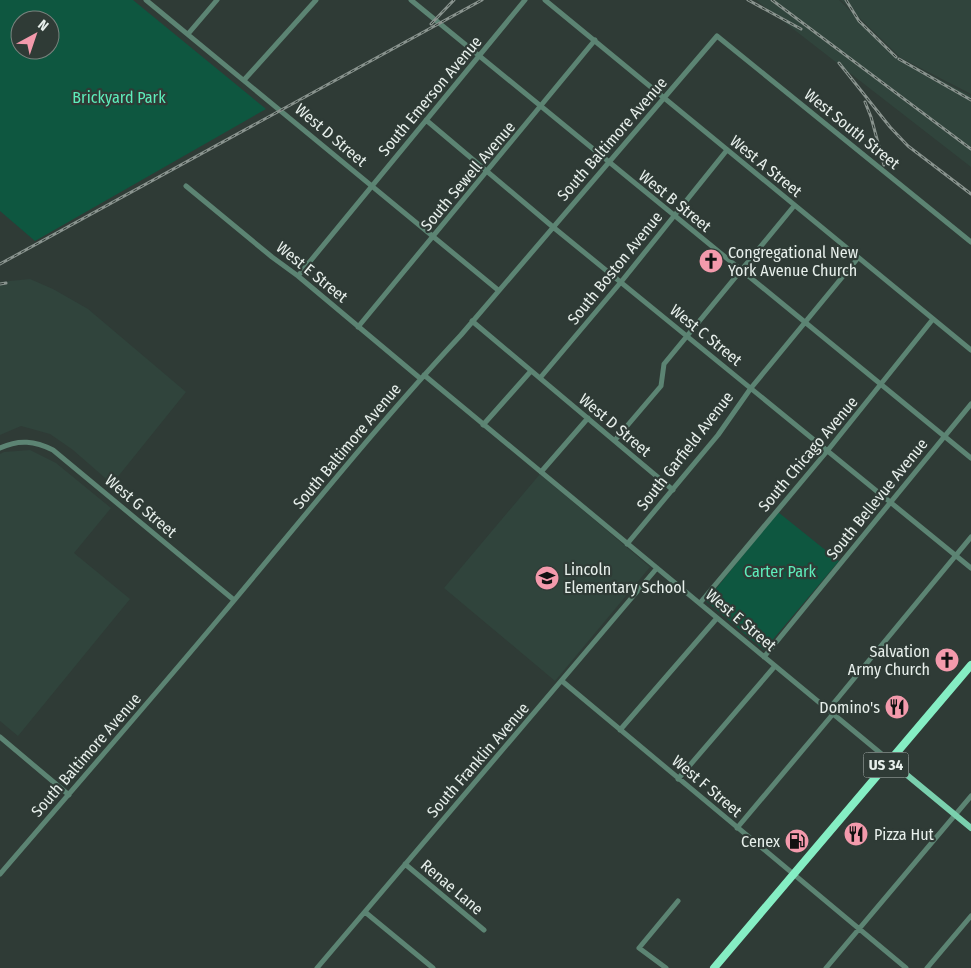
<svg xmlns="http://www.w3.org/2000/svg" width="971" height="968" font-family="'Fira Sans Condensed',sans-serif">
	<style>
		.built { fill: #30443c }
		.green { fill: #0e5740; fill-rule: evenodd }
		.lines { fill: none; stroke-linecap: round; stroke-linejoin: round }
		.minor { stroke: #5c8473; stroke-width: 5 }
		.major { stroke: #7ad0ae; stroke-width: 6 }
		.highway { stroke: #85eec4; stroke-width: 8 }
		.rail-casing { stroke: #89938e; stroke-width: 3 }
		.rail { stroke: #2f3b36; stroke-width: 1; stroke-dasharray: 4; stroke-linecap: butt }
		.labels { text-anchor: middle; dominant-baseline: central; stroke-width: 4.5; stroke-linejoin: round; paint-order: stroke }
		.shield { fill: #2f3b36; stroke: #b0b9b5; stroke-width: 1 }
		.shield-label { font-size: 15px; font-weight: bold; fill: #e7efeb }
		.street-label { font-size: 16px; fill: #e7efeb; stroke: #2f3b36 }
		.park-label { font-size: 16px; fill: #5deebb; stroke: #2f3b36 }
		.poi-label { font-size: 16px; fill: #e7efeb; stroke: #2f3b36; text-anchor: start }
	</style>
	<rect width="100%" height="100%" fill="#2f3b36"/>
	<path class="built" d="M 756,0 L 839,0 L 899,58 L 971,96 L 971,167 Z
		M 841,0 L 971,0 L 971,94 L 901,58 Z
		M 30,279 L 53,289 L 88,309 L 186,392 L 112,484 L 73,450 L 50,434 L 21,426 L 0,435 L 0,282 Z
		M 30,450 L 56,463 L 111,508 L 74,553 L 130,599 L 18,736 L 0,721 L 0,454 L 4,452 Z
		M 540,474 L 650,567 L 555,681 L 444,588 Z"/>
	<path class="green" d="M 0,0 L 133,0 L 266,109 L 35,241 L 0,211 ZM 20,20 L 50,20 L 50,50 L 20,50 Z
		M 778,512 L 839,561 L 764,650 L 706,601 Z"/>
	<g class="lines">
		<path class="minor" d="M 146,0 L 498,290
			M 411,0 L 971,458
			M 545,0 L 971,350
			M 188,34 L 217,0
			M 244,80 L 316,0
			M 426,120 L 553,227 L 971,568
			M 186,186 L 272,257 L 298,276 L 421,379
			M 298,276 L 525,0
			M 472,321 L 673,490
			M 358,327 L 595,40
			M 424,375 L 890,761
			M 540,378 L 621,282 L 727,150
			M 483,425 L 531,371
			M 615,440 L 661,386 L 664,364 L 794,206
			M 0,448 C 19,439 35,441 53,450 L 234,600
			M 541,472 L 588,418
			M 627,544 L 718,435 L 751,388 L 858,258
			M 700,603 L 828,450 L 933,319
			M 764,657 L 971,404
			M 562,681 L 906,968
			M 828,710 L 971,537
			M 620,730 L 717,618
			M 0,737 L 69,795
			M 678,779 L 775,666
			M 737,828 L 833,714
			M 405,864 L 484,930
			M 0,874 C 74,788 148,703 221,616 C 300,522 377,425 461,335 L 717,36 L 971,242
			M 365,912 L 433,968
			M 317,968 L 657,568
			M 666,968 L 639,948 L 678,901
			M 826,968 L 971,796
			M 927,968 L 971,916"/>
		<path class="major" d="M 890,761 L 971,828"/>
		<path class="highway" d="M 714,968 L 971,665"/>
		<defs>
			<path id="rail" d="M 748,0 L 801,29
				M 772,0 L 971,149
				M 846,0 L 859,21 L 896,57
				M 431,24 L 454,0
				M 899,59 L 971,100
				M 839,63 L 851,78
				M 847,73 L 890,127 L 908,146 L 971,194
				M 865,102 L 871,117 L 884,165
				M 0,264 L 482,0
				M 0,284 L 6,283"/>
		</defs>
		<use href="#rail" class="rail-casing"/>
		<use href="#rail" class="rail"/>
	</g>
	<defs>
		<symbol id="church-disc" viewBox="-11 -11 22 22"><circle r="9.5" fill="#f39aac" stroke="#2f3b36"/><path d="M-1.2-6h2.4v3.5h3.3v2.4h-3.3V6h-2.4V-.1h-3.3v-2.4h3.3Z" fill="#111"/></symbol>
		<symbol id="school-disc" viewBox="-11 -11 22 22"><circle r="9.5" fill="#f39aac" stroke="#2f3b36"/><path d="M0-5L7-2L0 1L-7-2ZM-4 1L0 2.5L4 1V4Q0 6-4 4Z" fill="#111"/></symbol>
		<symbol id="restaurant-disc" viewBox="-11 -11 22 22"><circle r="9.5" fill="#f39aac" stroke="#2f3b36"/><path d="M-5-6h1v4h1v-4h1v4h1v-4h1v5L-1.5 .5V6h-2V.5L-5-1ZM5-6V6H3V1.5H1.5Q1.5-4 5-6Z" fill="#111"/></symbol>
		<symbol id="fuel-disc" viewBox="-11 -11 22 22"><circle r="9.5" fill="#f39aac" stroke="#2f3b36"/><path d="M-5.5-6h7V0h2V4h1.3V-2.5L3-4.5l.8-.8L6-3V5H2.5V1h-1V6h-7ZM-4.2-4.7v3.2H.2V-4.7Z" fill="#111"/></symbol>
	</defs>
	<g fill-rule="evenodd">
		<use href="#church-disc" x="697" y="247" width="28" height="28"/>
		<use href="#school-disc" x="533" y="564" width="28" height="28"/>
		<use href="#church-disc" x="933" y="646" width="28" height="28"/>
		<use href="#restaurant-disc" x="883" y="693" width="28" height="28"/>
		<use href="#restaurant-disc" x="842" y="820" width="28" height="28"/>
		<use href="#fuel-disc" x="783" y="827" width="28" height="28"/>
	</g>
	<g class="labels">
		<rect class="shield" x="863.5" y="752.5" width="45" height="25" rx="4"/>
		<g class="shield-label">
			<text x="886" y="765">US 34</text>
		</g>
		<g class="street-label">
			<text transform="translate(430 96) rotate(-50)">South Emerson Avenue</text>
			<text transform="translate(852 129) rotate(39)">West South Street</text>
			<text transform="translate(331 135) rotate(40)">West D Street</text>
			<text transform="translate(612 139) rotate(-49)">South Baltimore Avenue</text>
			<text transform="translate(766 166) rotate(39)">West A Street</text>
			<text transform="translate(468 176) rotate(-50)">South Sewell Avenue</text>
			<text transform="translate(675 201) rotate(39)">West B Street</text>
			<text transform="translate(615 268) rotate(-51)">South Boston Avenue</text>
			<text transform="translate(312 272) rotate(39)">West E Street</text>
			<text transform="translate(706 335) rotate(39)">West C Street</text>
			<text transform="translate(615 425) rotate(40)">West D Street</text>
			<text transform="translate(347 446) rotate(-50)">South Baltimore Avenue</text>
			<text transform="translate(685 451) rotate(-52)">South Garfield Avenue</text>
			<text transform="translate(808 454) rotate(-50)">South Chicago Avenue</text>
			<text transform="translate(877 499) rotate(-51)">South Bellevue Avenue</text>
			<text transform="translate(141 506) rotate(40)">West G Street</text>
			<text transform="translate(741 620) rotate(40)">West E Street</text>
			<text transform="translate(86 755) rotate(-49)">South Baltimore Avenue</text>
			<text transform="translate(478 760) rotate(-49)">South Franklin Avenue</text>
			<text transform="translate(707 786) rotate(40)">West F Street</text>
			<text transform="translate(452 887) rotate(40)">Renae Lane</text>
		</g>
		<g class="park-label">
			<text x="119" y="97">Brickyard Park</text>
			<text x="780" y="571">Carter Park</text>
		</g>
		<g class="poi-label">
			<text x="728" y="252">Congregational New<tspan x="728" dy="18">York Avenue Church</tspan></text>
			<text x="564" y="569">Lincoln<tspan x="564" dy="18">Elementary School</tspan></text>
			<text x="930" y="651" text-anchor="end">Salvation<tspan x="930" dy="18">Army Church</tspan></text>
			<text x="880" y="707" text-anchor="end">Domino's</text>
			<text x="874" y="834">Pizza Hut</text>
			<text x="780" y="841" text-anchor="end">Cenex</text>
		</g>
	</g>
	<g transform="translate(35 35) rotate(40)"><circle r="24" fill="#2f3b36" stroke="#79837e"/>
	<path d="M0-4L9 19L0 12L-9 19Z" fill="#f39aac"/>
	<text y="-8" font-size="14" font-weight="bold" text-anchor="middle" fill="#e7efeb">N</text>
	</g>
</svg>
